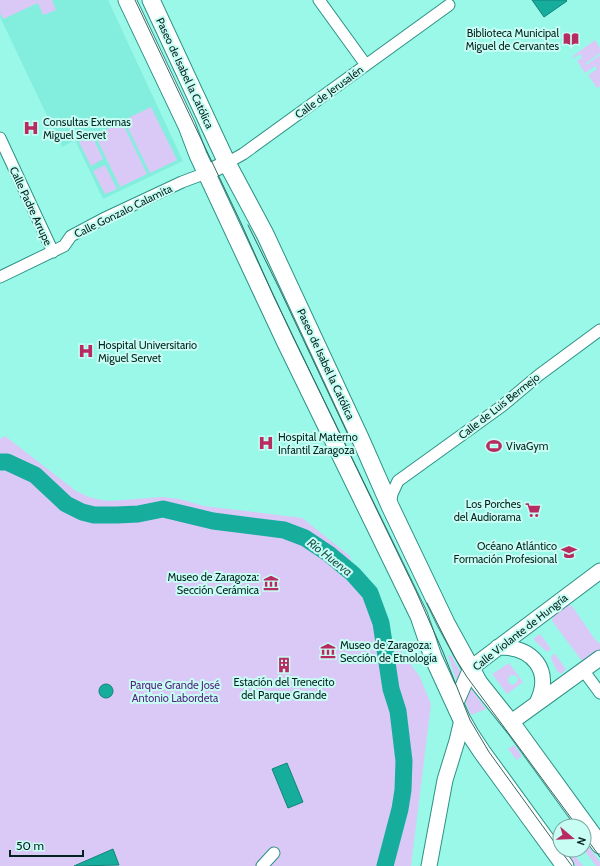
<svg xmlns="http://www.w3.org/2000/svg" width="600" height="866" font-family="Cabin,sans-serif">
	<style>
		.built { fill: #84eede }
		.green { fill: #dac8f6; fill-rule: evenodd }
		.water { fill: #17ad9d; stroke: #118477 }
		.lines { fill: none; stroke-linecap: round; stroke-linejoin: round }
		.river { stroke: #17ad9d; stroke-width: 17 }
		.street-casing { stroke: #2d9184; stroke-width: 13 }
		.secondary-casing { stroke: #2d9184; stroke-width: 17 }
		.primary-casing { stroke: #2d9184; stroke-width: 19 }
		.street { stroke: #fff; stroke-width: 11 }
		.secondary { stroke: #fff; stroke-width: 15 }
		.primary { stroke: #fff; stroke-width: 17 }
		.tram { stroke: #356962; stroke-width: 1 }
		.labels { text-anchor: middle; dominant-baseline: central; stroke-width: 4; stroke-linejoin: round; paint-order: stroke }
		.poi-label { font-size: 11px; fill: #04231f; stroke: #c8fdf4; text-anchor: start }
		.street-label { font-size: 11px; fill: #04231f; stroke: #c8fdf4 }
		.park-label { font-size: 11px; fill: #532580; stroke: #c8fdf4 }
		.water-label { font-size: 12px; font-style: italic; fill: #1b524b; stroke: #c8fdf4 }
	</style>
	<rect width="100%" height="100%" fill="#9af8e9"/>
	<path class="built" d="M 0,0 L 108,0 L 183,161 L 103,199 L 75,140 L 62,147 L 0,17 Z"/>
	<path class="green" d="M 0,0 L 52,0 L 56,10 L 43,15 L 38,3 L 3,19 L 0,13 Z
		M 595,40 L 600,48 L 600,53 L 585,64 L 586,65 L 600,55 L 600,86 L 597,88 L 588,75 L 597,69 L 595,66 L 585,73 L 577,61 L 582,58 L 580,54 L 574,58 L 573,56 Z
		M 151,107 L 177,160 L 150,173 L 124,120 Z
		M 122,122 L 147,174 L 120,187 L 95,135 Z
		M 92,136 L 103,159 L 91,166 L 79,142 Z
		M 105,165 L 117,189 L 105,194 L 93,171 Z
		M 5,436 L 76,491 L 89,497 L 101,500 L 111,501 L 162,497 L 179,499 L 204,506 L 302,518 L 350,556 L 353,574 L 370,593 L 381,623 L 420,677 L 431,704 L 411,866 L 0,866 L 0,439 ZM 288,532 C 309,537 329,552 344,567 L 317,547 Z
		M 567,605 L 572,606 L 594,638 L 600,644 L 600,650 L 588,662 L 582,661 L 552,621 L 553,616 Z
		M 540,634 L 551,649 L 549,651 L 546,651 L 534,640 L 534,638 Z
		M 553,654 L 555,654 L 566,669 L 561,674 L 557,671 L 551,658 Z
		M 451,655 L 462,675 L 458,685 L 448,656 Z
		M 509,663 L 523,682 L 507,694 L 492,674 ZM 513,675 L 517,676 L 518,680 L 516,683 L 513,685 L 509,683 L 508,679 L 510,676 Z
		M 469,686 L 486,709 L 471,715 L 464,699 Z
		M 514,745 L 522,756 L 517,760 L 508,749 Z
		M 584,840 L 600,862 L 600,866 L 596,866 L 584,850 Z
		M 564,850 L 571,850 L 583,866 L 576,866 Z"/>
	<path class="water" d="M 532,0 L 566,0 L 567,1 L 544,17 Z
		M99 691a7 7 0 1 1 14 0a7 7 0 1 1-14 0Z
		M 287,763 L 303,802 L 288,808 L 272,769 Z
		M 113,849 L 119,865 L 74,866 Z"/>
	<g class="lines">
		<path class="river" d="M 0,462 L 7,462 L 35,475 L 66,504 L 82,512 L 94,515 L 117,515 L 138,514 L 163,509 L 213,521 L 284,530 L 305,538 L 329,554 L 353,574 L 370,593 L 381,623 L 391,689 L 398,711 L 404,761 L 403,790 L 400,809 L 385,866"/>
		<defs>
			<path id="street" d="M 319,0 L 366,65
				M 0,138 L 53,252
				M 227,163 L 243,154 L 449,5
				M 0,277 L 64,246 L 71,236 L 103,219 L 182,182 L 206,173
				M 390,505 L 392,494 L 398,481 L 502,406 L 539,375 L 600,330
				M 583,670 L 600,693
				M 262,866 L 274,853"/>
			<path id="secondary" d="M 206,173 L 227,163
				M 498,647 C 533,646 553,671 537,703
				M 455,705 L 471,668 L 600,571
				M 510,723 L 600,658
				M 429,866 L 445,780 L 457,741 L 462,720"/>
			<path id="primary" d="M 127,0 L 187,126 L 198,155 L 285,341 L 419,616 L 433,657 L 462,720 L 470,734 L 482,752 L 565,866
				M 151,0 L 227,163 L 265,234 L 361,440 L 390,506 L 446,623 L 479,683 L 515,728 L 600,845"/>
		</defs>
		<use href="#street" class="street-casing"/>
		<use href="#secondary" class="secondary-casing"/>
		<use href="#primary" class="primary-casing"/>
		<use href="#street" class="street"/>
		<use href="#secondary" class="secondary"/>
		<use href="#primary" class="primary"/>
		<path class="tram" d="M 135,0 L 241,223 L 274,297 L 416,591 L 443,652 L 470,720 L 489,752 L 560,850
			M 248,225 L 280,290 L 352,443
			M 427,603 L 455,658 L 467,677 L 577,826
			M 584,835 L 600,857
			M 560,850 L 572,866"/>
	</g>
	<defs>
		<symbol id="library-bare" viewBox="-9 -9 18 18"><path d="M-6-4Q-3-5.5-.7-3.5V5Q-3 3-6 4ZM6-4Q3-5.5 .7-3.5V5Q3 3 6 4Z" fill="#b82b61" stroke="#c8fdf4" stroke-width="2.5" paint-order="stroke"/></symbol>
		<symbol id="hospital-bare" viewBox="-9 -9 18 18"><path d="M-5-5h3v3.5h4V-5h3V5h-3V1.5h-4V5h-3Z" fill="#b82b61" stroke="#c8fdf4" stroke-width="2.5" paint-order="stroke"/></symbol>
		<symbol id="stadium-bare" viewBox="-9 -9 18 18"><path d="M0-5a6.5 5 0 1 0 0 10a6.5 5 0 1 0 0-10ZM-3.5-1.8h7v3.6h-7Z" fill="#b82b61" stroke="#c8fdf4" stroke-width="2.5" paint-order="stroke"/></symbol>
		<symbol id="supermarket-bare" viewBox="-9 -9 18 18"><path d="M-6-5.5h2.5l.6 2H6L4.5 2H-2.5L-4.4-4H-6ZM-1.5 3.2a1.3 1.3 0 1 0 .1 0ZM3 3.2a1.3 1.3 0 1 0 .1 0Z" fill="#b82b61" stroke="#c8fdf4" stroke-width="2.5" paint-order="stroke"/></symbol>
		<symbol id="school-bare" viewBox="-9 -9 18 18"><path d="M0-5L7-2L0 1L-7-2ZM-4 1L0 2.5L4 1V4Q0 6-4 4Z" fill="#b82b61" stroke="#c8fdf4" stroke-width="2.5" paint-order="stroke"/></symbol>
		<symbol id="museum-bare" viewBox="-9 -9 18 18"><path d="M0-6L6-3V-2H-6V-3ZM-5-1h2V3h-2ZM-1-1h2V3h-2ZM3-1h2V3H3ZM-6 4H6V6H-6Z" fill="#b82b61" stroke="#c8fdf4" stroke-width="2.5" paint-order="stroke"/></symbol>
		<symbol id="building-bare" viewBox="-9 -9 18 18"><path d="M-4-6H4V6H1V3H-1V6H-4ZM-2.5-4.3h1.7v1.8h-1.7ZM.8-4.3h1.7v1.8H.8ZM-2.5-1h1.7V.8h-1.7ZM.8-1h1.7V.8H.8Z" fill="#b82b61" stroke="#c8fdf4" stroke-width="2.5" paint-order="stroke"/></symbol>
	</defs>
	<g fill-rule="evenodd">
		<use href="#library-bare" x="560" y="28" width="22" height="22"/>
		<use href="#hospital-bare" x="20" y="117" width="22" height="22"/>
		<use href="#hospital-bare" x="75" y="340" width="22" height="22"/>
		<use href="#hospital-bare" x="255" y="432" width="22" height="22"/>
		<use href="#stadium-bare" x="483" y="435" width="22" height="22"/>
		<use href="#supermarket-bare" x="522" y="499" width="22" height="22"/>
		<use href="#school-bare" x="558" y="541" width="22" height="22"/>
		<use href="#museum-bare" x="260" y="572" width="22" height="22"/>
		<use href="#museum-bare" x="317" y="640" width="22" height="22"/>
		<use href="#building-bare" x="273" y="654" width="22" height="22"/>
	</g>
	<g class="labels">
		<g class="poi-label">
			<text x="559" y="33" text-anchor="end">Biblioteca Municipal<tspan x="559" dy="13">Miguel de Cervantes</tspan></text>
			<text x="43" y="122">Consultas Externas<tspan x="43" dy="13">Miguel Servet</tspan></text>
			<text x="98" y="345">Hospital Universitario<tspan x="98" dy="13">Miguel Servet</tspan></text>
			<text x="278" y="437">Hospital Materno<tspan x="278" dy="13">Infantil Zaragoza</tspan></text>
			<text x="506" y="446">VivaGym</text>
			<text x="521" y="504" text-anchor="end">Los Porches<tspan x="521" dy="13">del Audiorama</tspan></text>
			<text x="557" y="546" text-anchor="end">Océano Atlántico<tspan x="557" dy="13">Formación Profesional</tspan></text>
			<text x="259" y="577" text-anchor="end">Museo de Zaragoza:<tspan x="259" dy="13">Sección Cerámica</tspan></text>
			<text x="340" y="645">Museo de Zaragoza:<tspan x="340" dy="13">Sección de Etnología</tspan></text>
			<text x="284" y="682" text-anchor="middle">Estación del Trenecito<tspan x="284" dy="13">del Parque Grande</tspan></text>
		</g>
		<g class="street-label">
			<text transform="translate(185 73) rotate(65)">Paseo de Isabel la Católica</text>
			<text transform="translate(329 92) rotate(-36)">Calle de Jerusalén</text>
			<text transform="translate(31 206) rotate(65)">Calle Padre Arrupe</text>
			<text transform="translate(123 211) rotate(-26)">Calle Gonzalo Calamita</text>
			<text transform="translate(326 364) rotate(65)">Paseo de Isabel la Católica</text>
			<text transform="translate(499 406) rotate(-38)">Calle de Luis Bermejo</text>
			<text transform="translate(520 632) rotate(-38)">Calle Violante de Hungría</text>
		</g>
		<g class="park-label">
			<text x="175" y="685">Parque Grande José<tspan x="175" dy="13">Antonio Labordeta</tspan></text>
		</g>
		<g class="water-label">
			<text transform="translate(330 557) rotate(38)">Río Huerva</text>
		</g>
	</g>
	<g transform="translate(572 838) rotate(109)"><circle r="19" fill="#c8fdf4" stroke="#7aa69f"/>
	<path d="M0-3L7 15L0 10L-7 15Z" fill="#b82b61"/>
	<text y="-6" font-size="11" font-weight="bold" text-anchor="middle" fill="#04231f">N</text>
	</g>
	<path d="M10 850v6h73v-6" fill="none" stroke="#04231f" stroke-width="2"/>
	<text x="16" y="850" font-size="12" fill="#04231f" stroke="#c8fdf4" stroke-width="3" paint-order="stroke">50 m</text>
</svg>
